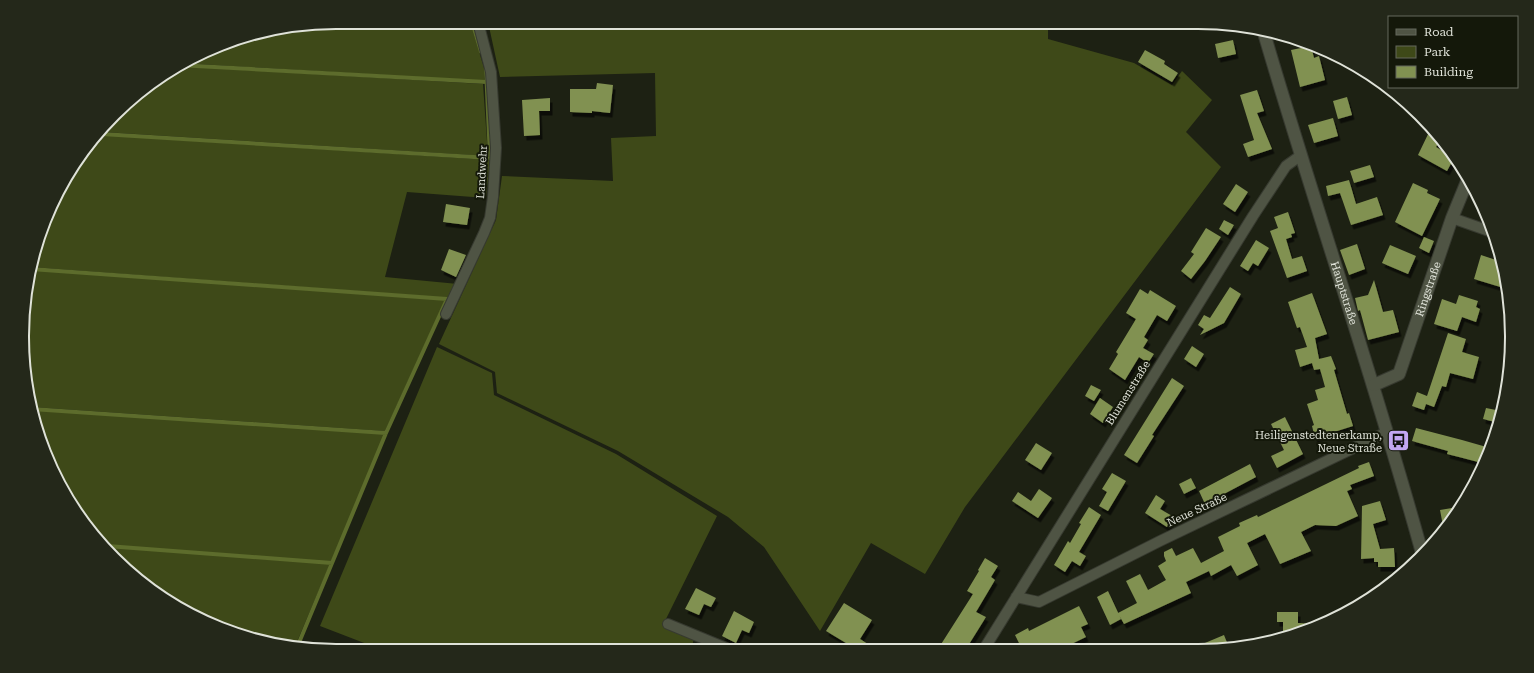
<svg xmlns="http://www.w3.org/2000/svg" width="1534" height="673" font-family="'Roboto Serif',serif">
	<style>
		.green { fill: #3e4918 }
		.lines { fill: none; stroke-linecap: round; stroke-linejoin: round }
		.stream { stroke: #5d6c2c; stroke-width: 4 }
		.building { fill: #819151; filter: url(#shadow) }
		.street-casing { stroke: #373a30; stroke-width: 12 }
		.secondary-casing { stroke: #373a30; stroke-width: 14 }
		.street { stroke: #4f5444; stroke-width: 10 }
		.secondary { stroke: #4f5444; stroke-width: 12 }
		.labels { text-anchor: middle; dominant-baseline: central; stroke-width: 4; stroke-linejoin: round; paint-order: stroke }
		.street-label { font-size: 11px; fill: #dfe2d8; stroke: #14180a }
		.poi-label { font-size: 11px; fill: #dfe2d8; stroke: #14180a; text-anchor: end }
		.rim { fill: none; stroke: #dfe2d8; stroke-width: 2 }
	</style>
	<defs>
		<filter id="shadow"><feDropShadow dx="2.5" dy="4.5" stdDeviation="0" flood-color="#0009"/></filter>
	</defs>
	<rect width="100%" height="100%" fill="#1d2113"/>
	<path class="green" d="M 336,22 L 470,22 L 484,68 L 484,81 L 181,63 L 235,39 Z
		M 488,22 L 1048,22 L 1048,39 L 1134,63 L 1172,85 L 1182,71 L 1212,100 L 1186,132 L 1221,167 L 965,507 L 925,574 L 871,543 L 820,631 L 764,547 L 728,517 L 618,451 L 497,393 L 495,372 L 439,344 L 496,220 L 502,176 L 613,181 L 611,138 L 656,136 L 655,73 L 500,77 Z
		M 177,66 L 483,84 L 488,156 L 103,132 L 129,100 Z
		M 101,135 L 490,160 L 486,198 L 407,192 L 385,277 L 458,284 L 450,298 L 31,267 L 64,179 Z
		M 30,270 L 445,300 L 385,431 L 32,407 L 28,398 L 22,336 L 28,275 Z
		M 437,347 L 492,373 L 494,395 L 616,454 L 717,516 L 663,625 L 695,637 L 690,650 L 385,651 L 320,626 Z
		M 32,410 L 385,434 L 331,562 L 106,545 L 64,494 Z
		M 108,547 L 330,564 L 296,644 L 235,634 L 179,609 L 129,573 Z"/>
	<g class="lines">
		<path class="stream" d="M 472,22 L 481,52
			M 178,65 L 486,82
			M 102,134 L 490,158 L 486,68
			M 31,269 L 447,299 L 386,433 L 298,645
			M 32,409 L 386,433
			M 107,546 L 332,563"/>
	</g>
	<path class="building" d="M 1233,40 L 1236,54 L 1218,58 L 1215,44 Z
		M 1311,46 L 1314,58 L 1319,56 L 1325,80 L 1300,87 L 1291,50 Z
		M 1145,50 L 1165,61 L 1164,64 L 1178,73 L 1172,82 L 1138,62 Z
		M 597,83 L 613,85 L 610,113 L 592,111 L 592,113 L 570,112 L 570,89 L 596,89 Z
		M 1257,90 L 1264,111 L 1257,113 L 1272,149 L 1248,157 L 1243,144 L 1254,140 L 1240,95 Z
		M 1347,97 L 1352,115 L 1338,119 L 1333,101 Z
		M 550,98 L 550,111 L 539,111 L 540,135 L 524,136 L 522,100 Z
		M 1333,118 L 1338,136 L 1314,143 L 1308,125 Z
		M 1431,128 L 1441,139 L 1436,147 L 1454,158 L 1447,171 L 1418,155 Z
		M 1370,165 L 1374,177 L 1354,183 L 1350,171 Z
		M 1349,180 L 1356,204 L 1377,197 L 1383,215 L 1351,225 L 1340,193 L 1328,196 L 1326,186 Z
		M 1413,183 L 1428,190 L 1427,193 L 1440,199 L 1422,236 L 1395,222 Z
		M 1236,184 L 1248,192 L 1235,212 L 1223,204 Z
		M 446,204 L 470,208 L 467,225 L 443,222 Z
		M 1288,212 L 1295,233 L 1291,234 L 1292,237 L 1286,239 L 1292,259 L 1302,256 L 1307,271 L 1287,278 L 1270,231 L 1278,228 L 1274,217 Z
		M 1224,220 L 1234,225 L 1228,235 L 1219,229 Z
		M 1206,228 L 1221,237 L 1205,261 L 1191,279 L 1181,271 L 1194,254 L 1191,252 Z
		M 1424,237 L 1434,241 L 1429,253 L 1419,248 Z
		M 1256,240 L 1269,248 L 1258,266 L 1253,263 L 1248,271 L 1240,266 Z
		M 1357,244 L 1365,269 L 1349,275 L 1340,250 Z
		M 1390,245 L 1416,256 L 1408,274 L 1382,263 Z
		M 449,249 L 466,255 L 456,277 L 441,270 Z
		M 1481,255 L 1502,262 L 1507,289 L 1474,279 Z
		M 1374,280 L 1383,312 L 1393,310 L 1399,332 L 1368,340 L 1360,310 L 1358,311 L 1355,298 L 1368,295 Z
		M 1230,287 L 1241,294 L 1224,323 L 1200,335 L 1204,329 L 1198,325 L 1204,315 L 1210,318 Z
		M 1140,289 L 1148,294 L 1150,290 L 1176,306 L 1167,321 L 1157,315 L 1144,337 L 1148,340 L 1143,348 L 1154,354 L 1148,363 L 1139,357 L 1125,380 L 1109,369 L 1118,354 L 1116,352 L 1136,319 L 1126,313 Z
		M 1312,293 L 1327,334 L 1315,338 L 1319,359 L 1331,356 L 1336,369 L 1334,370 L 1347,414 L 1349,413 L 1353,426 L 1315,438 L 1312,426 L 1314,425 L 1307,404 L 1318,400 L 1315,390 L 1325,387 L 1320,369 L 1314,370 L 1312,363 L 1300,367 L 1295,350 L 1307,347 L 1300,327 L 1297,328 L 1288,302 Z
		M 1459,295 L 1478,301 L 1476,307 L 1480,309 L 1476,322 L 1462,317 L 1457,331 L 1434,324 L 1442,299 L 1456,304 Z
		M 1448,333 L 1466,339 L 1462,352 L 1479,357 L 1473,379 L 1450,373 L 1446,387 L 1442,386 L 1434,407 L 1426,404 L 1424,410 L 1412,406 L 1417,392 L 1427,396 Z
		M 1192,346 L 1204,354 L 1196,367 L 1184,359 Z
		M 1172,378 L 1184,386 L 1152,435 L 1154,436 L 1137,463 L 1124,455 Z
		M 1091,385 L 1101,390 L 1094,401 L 1085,396 Z
		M 1100,398 L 1113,407 L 1103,423 L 1090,414 Z
		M 1486,408 L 1501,411 L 1499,423 L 1483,419 Z
		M 1285,417 L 1303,454 L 1277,468 L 1271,456 L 1284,450 L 1271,424 Z
		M 1416,428 L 1462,440 L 1490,448 L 1482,463 L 1459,457 L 1447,454 L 1448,451 L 1412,441 Z
		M 1036,443 L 1052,453 L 1041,470 L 1025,460 Z
		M 1369,462 L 1374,476 L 1350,485 L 1352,489 L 1347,491 L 1358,516 L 1336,526 L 1315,525 L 1301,532 L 1311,551 L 1280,564 L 1265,534 L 1247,543 L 1258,565 L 1237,576 L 1231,565 L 1211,576 L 1209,571 L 1186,582 L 1191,593 L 1124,624 L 1118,613 L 1137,603 L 1126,581 L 1140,574 L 1148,590 L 1166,580 L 1158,566 L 1166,561 L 1164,556 L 1164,552 L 1172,548 L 1176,556 L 1193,548 L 1201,563 L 1224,551 L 1218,537 L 1240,526 L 1239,523 L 1257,515 L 1258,517 L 1359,468 L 1358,466 Z
		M 1250,464 L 1256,477 L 1205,504 L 1199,491 Z
		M 1112,473 L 1126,481 L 1108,511 L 1099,506 L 1107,492 L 1102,489 Z
		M 1191,478 L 1196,488 L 1184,494 L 1179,484 Z
		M 1039,489 L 1052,498 L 1038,518 L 1012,501 L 1018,492 L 1031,501 Z
		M 1156,495 L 1165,501 L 1160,509 L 1174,517 L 1167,527 L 1145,513 Z
		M 1380,501 L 1386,520 L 1373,524 L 1380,549 L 1394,548 L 1395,567 L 1378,567 L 1378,562 L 1374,562 L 1374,558 L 1361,559 L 1362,506 Z
		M 1089,507 L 1101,515 L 1079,552 L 1086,556 L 1080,566 L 1072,561 L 1065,572 L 1054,565 L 1068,541 L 1070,543 L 1081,524 L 1079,523 Z
		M 1458,507 L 1447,528 L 1444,531 L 1440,510 Z
		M 985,558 L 998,566 L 991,577 L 995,580 L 976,612 L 986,617 L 966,649 L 938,649 L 973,594 L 967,591 L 979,571 L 978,570 Z
		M 696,588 L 716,598 L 711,607 L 704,604 L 699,615 L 685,609 Z
		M 1108,591 L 1121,619 L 1110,625 L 1097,597 Z
		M 844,603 L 872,620 L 860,639 L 876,649 L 856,649 L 826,631 Z
		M 1079,606 L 1088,624 L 1081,627 L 1086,637 L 1061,649 L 1022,649 L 1015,635 L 1028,628 L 1029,631 Z
		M 734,611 L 754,622 L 749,633 L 742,630 L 736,643 L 722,636 Z
		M 1277,612 L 1298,612 L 1298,623 L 1319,624 L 1319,626 L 1283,636 L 1283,622 L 1277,622 Z
		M 1224,635 L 1228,645 L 1220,648 L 1193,648 Z"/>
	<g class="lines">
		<defs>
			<path id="street" d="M 1452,218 L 1492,232
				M 446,314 L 484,233 L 490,218 L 493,197 L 496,148 L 491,72 L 478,22
				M 1016,597 L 1039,602 L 1160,541 L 1387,432
				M 668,624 L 731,650
				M 984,649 L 1253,216 L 1286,166 L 1300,156"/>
			<g id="secondary">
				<path id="s1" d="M 1264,33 C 1315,207 1374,378 1422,553"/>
				<path id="s2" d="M 1374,385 L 1399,374 L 1452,218 L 1468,179"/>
			</g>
		</defs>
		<use href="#street" class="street-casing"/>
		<use href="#secondary" class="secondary-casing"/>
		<use href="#street" class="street"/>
		<use href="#secondary" class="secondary"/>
	</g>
	<defs>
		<symbol id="bus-square" viewBox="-11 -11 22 22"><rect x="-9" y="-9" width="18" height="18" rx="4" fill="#c3a7f2" stroke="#14180a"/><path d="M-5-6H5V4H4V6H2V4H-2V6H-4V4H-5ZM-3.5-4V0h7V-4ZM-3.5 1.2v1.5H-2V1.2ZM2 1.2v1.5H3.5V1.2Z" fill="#111"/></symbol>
	</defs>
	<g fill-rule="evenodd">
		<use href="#bus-square" x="1386" y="428" width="25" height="25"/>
	</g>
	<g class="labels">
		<g class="street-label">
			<text transform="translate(482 172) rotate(-87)">Landwehr</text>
			<text stroke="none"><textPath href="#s2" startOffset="117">Ringstraße</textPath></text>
			<text stroke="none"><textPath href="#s1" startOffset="272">Hauptstraße</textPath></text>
			<text transform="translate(1128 393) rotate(-58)">Blumenstraße</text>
			<text transform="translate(1197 510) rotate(-25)">Neue Straße</text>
		</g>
		<g class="poi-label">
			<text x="1382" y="435">Heiligenstedtenerkamp,<tspan x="1382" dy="13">Neue Straße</tspan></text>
		</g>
	</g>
	<path d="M0 0H1534V673H0ZM336 29H1198A307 307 0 0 1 1505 336V337A307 307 0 0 1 1198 644H336A307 307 0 0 1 29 337V336A307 307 0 0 1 336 29Z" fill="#24281a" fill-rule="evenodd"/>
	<path class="rim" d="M336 29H1198A307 307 0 0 1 1505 336V337A307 307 0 0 1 1198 644H336A307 307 0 0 1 29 337V336A307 307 0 0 1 336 29Z"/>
	<rect x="1388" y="16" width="130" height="72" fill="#14180a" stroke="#65695c"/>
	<rect x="1396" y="29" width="20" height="6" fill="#4f5444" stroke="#65695c"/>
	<text x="1424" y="36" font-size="12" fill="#dfe2d8">Road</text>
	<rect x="1396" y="46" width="20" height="12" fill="#3e4918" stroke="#65695c"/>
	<text x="1424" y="56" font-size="12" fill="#dfe2d8">Park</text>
	<rect x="1396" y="66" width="20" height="12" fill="#819151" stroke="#65695c"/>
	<text x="1424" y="76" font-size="12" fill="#dfe2d8">Building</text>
</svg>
